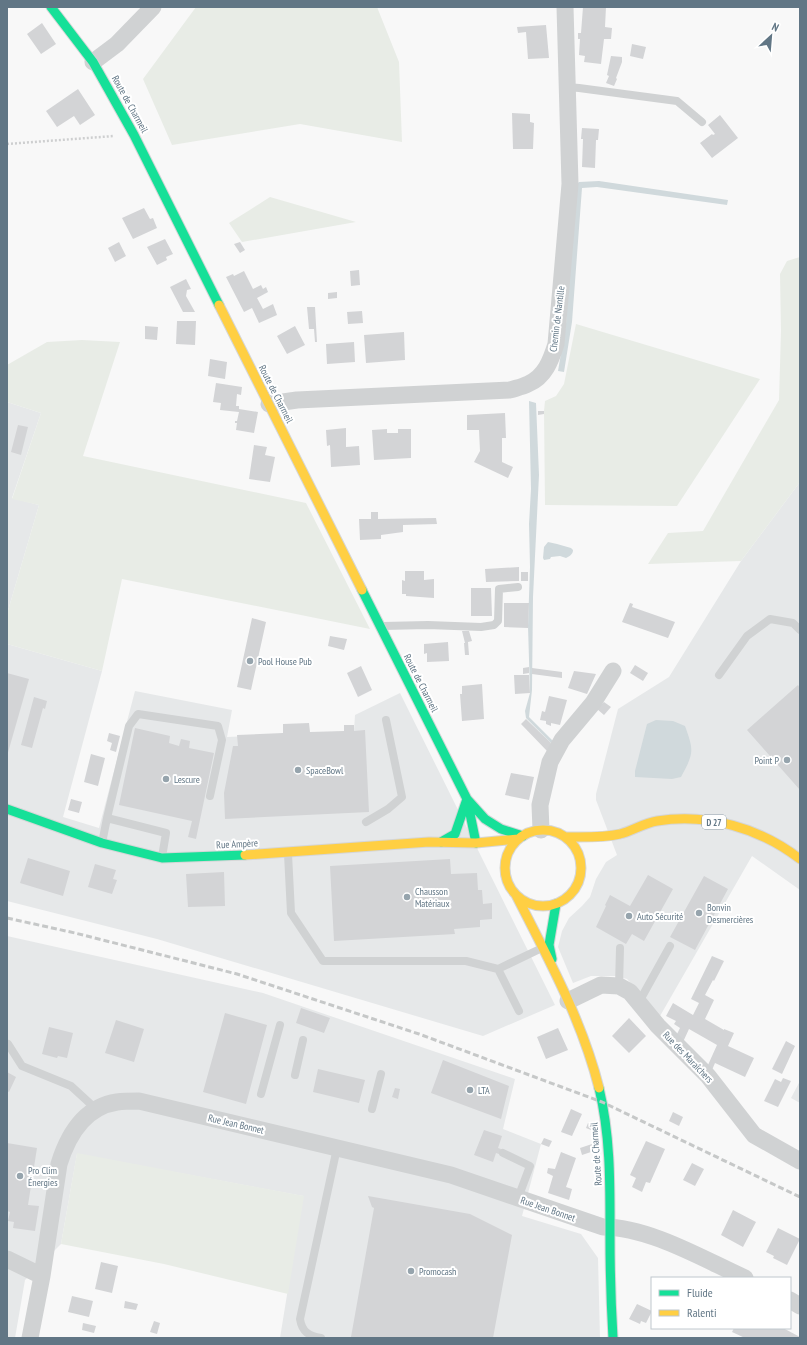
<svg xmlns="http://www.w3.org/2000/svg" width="807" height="1345" font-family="'PT Sans Narrow',sans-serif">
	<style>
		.built { fill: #e6e8e9 }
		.green { fill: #e8ece6 }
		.water { fill: #d0d9dc }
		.building { fill: #d3d4d6 }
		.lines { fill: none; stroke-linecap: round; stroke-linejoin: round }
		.fast-casing { stroke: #d5d6d7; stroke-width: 11 }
		.slow-casing { stroke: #d5d6d7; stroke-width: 11 }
		.path { stroke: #cecfd0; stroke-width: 2.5; stroke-dasharray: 2 2; stroke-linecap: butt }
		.lane { stroke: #d0d2d3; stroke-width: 8 }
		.street { stroke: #d0d2d3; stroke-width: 17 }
		.fast { stroke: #16e098; stroke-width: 9 }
		.slow { stroke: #ffcf43; stroke-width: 9 }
		.rail { stroke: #c6c8c8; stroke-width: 3; stroke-dasharray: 6 3; stroke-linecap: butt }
		.poi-dot { fill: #96a4ad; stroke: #fff; stroke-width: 1.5 }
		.labels { text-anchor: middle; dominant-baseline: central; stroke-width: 4; stroke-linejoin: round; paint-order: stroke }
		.shield { fill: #fff; stroke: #909faa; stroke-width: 1 }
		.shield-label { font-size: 9px; font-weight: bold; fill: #617685 }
		.street-label { font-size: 10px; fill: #617685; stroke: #fff }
		.poi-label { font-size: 10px; fill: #617685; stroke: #fff; text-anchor: start }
	</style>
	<rect width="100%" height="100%" fill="#f8f8f8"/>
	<path class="built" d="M 7,402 L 41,413 L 12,498 L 39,505 L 7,614 Z
		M 800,482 L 800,890 L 752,856 L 660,1016 L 627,979 L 615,976 L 591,976 L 573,983 L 558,947 L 562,931 L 569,918 L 582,906 L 590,897 L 596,879 L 606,862 L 617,855 L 596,800 L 596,794 L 618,709 L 669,677 L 741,561 Z
		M 7,644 L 102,671 L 63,817 L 99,828 L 135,691 L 232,710 L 227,737 L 354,731 L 355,715 L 400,693 L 555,1005 L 483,1036 L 157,939 L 7,901 Z
		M 7,936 L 263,993 L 515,1079 L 503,1129 L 541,1144 L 522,1216 L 581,1234 L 598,1258 L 600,1338 L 280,1338 L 303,1196 L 77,1154 L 61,1244 L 25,1280 L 15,1338 L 7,1338 Z
		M 800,1081 L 800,1103 L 791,1098 Z"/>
	<path class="green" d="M 196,7 L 377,7 L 399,62 L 402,142 L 300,124 L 172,145 L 143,79 Z
		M 270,197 L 356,222 L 242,242 L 229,223 Z
		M 800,257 L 800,482 L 741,561 L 648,564 L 668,533 L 703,531 L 779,400 L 781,331 L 780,274 L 787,261 Z
		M 576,324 L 760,379 L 677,506 L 545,505 L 544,411 L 545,401 L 556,396 L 564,384 Z
		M 82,340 L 120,342 L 83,456 L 306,503 L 370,629 L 122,579 L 102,671 L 7,644 L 7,614 L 39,505 L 12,499 L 41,413 L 7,402 L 7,365 L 47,342 Z
		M 77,1153 L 304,1196 L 288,1294 L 164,1264 L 61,1244 Z"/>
	<path class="water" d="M 599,181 L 728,200 L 727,205 L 597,187 L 582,188 L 572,322 L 564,372 L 558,371 L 566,324 L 575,186 L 579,182 Z
		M 529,401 L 536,403 L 539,475 L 533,597 L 532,690 L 529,717 L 553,741 L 551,743 L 526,718 L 525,711 L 530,693 L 528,626 L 530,567 L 529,524 L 531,489 Z
		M 548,542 L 557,544 L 571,548 L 573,550 C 573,554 570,556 566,558 L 560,556 L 551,557 L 550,559 L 544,560 L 543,558 L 544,547 Z
		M 656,720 L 673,721 L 685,726 C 694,751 694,753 681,777 L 672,779 L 635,777 L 635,771 L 647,724 Z"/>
	<path class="building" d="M 583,7 L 606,7 L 605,27 L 612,28 L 611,39 L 604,39 L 601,64 L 584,62 L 585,56 L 579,55 L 580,39 L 578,39 L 578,33 L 581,33 Z
		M 42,23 L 56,44 L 41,54 L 27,34 Z
		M 546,25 L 549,58 L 528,59 L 526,32 L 518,33 L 517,27 Z
		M 632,44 L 646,47 L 643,59 L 630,56 Z
		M 611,56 L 622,57 L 622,62 L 616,78 L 617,79 L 614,86 L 606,83 L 609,76 L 607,75 Z
		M 78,89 L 95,115 L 80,125 L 74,116 L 57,127 L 46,111 Z
		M 512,113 L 530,114 L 530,122 L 534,123 L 533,149 L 513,149 Z
		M 720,115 L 738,138 L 712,158 L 700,143 L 712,134 L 713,135 L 715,134 L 708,125 Z
		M 582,128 L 599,129 L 598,140 L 596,140 L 595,168 L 582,167 L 583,139 L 581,139 Z
		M 144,208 L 150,219 L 153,218 L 157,228 L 133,239 L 122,218 Z
		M 165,239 L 173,254 L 166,257 L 167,260 L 157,265 L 147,247 Z
		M 119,242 L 126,256 L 115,262 L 108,248 Z
		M 240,242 L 245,250 L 240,253 L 234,244 Z
		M 359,270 L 360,285 L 351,286 L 350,271 Z
		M 244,271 L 253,289 L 261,285 L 263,289 L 266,287 L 268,292 L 257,298 L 263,309 L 273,304 L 277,315 L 259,323 L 252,308 L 244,312 L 226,277 L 233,274 L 234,276 Z
		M 186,279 L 191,289 L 187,290 L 186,296 L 195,312 L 183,312 L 170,287 Z
		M 337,292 L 337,298 L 328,299 L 328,293 Z
		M 307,307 L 315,307 L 317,342 L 315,342 L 314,329 L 309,329 Z
		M 362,311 L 363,323 L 348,324 L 347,312 Z
		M 177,321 L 196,321 L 195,345 L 176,344 Z
		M 145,326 L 158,327 L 157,340 L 145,339 Z
		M 295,326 L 305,345 L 287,354 L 277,336 Z
		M 404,332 L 405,360 L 366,363 L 364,335 Z
		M 354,342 L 355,362 L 327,364 L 326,344 Z
		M 210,359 L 227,362 L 225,379 L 208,376 Z
		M 216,383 L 242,387 L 241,395 L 237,394 L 236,406 L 239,406 L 239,409 L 258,412 L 254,433 L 236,430 L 237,423 L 235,423 L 235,421 L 237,421 L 239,412 L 220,410 L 221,403 L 213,402 Z
		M 538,411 L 544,411 L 544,414 L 538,415 Z
		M 505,413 L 506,438 L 502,438 L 502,462 L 513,467 L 508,478 L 474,462 L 480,451 L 479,430 L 467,430 L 467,415 Z
		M 18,425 L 28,427 L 21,455 L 11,452 Z
		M 346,428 L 346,447 L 359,446 L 360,465 L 331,467 L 330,445 L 327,446 L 326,430 Z
		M 387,429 L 387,433 L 398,433 L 398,429 L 411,429 L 411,458 L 374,460 L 372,430 Z
		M 254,445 L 267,447 L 265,455 L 275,457 L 270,482 L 249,479 Z
		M 371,512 L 378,512 L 378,519 L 436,518 L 437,524 L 403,525 L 403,532 L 381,535 L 381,539 L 360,540 L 359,519 L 371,519 Z
		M 519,567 L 519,581 L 486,582 L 485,569 Z
		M 405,571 L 424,571 L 424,580 L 434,579 L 434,598 L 406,596 L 406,594 L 402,594 L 402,580 L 405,581 Z
		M 521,572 L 528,572 L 528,581 L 521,581 Z
		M 471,588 L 491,588 L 492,616 L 471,616 Z
		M 504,603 L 529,603 L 528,628 L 504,627 Z
		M 630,603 L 633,604 L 632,607 L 675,622 L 668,638 L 622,622 Z
		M 252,618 L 266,622 L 251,690 L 237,687 Z
		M 462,631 L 469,631 L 472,641 L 468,642 L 469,655 L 465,655 L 464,643 L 465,643 Z
		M 330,636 L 347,639 L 344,650 L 328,646 Z
		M 448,642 L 449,661 L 427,662 L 427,653 L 424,654 L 424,644 Z
		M 635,665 L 648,673 L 643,681 L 630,673 Z
		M 361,666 L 372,690 L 358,697 L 347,673 Z
		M 529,667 L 529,673 L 523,674 L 523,668 Z
		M 532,668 L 562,672 L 562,678 L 532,674 Z
		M 574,671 L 596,674 L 587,694 L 568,688 Z
		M 7,673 L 29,679 L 7,756 Z
		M 514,675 L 529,675 L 530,693 L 515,694 Z
		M 482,684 L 484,719 L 462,721 L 460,694 L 462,694 L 462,686 Z
		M 798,685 L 800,688 L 800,790 L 747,730 Z
		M 549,696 L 567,700 L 560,725 L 551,723 L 551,726 L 546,724 L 546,721 L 540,720 L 542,711 L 545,712 Z
		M 34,697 L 47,701 L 45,709 L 43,708 L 32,748 L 21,745 Z
		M 604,702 L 611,707 L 604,715 L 597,709 Z
		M 526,719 L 551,743 L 548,752 L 521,724 Z
		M 309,723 L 310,732 L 344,731 L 344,725 L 354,725 L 354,731 L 365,730 L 369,812 L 225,819 L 224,793 L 233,746 L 238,746 L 237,735 L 283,733 L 283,724 Z
		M 135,728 L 170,736 L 169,743 L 179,746 L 181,739 L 190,741 L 189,748 L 214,753 L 196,839 L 188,837 L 192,821 L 119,805 Z
		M 109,733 L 120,736 L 116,752 L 110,750 L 112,743 L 107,741 Z
		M 91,754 L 105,758 L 98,786 L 84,782 Z
		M 511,773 L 534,777 L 529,800 L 505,795 Z
		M 71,799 L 82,802 L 79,813 L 68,810 Z
		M 28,858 L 70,871 L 63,896 L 20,883 Z
		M 450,859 L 451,874 L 477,873 L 478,890 L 482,890 L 483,904 L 492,903 L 492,919 L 480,920 L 480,927 L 454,929 L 455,934 L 334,941 L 330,866 Z
		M 95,864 L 116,870 L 113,879 L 117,880 L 112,894 L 88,887 Z
		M 224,872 L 225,906 L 188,907 L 186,874 Z
		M 648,875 L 673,889 L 644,941 L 632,934 L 626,944 L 596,927 L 606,906 L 605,905 L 610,895 L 630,906 Z
		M 704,876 L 728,889 L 695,950 L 670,937 Z
		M 712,956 L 724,961 L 714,981 L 713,980 L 705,995 L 714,1000 L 705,1019 L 724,1030 L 724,1029 L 734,1033 L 728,1046 L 754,1058 L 745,1077 L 715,1063 L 712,1070 L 708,1065 L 717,1045 L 689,1029 L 683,1042 L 676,1036 L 680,1028 L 674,1024 L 676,1021 L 666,1016 L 673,1003 L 693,1015 L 699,1003 L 691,999 Z
		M 301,1008 L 330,1018 L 324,1033 L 296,1023 Z
		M 225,1013 L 267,1025 L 246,1104 L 203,1092 Z
		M 629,1018 L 646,1036 L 629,1053 L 612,1036 Z
		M 116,1020 L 144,1029 L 134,1062 L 105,1053 Z
		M 49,1027 L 73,1033 L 67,1058 L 58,1056 L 57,1058 L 42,1054 Z
		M 558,1028 L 568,1050 L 546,1059 L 537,1037 Z
		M 786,1041 L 795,1046 L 782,1074 L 772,1069 Z
		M 443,1060 L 509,1086 L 501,1119 L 431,1093 Z
		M 318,1069 L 365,1080 L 359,1103 L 313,1092 Z
		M 7,1072 L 16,1077 L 9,1092 L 7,1091 Z
		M 783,1078 L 791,1081 L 778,1107 L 764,1101 L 775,1079 L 781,1082 Z
		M 395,1088 L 400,1089 L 398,1099 L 392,1097 Z
		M 571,1109 L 582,1114 L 572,1136 L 561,1132 Z
		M 673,1112 L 683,1117 L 679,1126 L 669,1121 Z
		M 588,1123 L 593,1125 L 591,1130 L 586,1128 Z
		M 484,1130 L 502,1136 L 498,1148 L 501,1149 L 499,1154 L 496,1153 L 493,1162 L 474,1155 Z
		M 544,1138 L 552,1141 L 549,1147 L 541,1144 Z
		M 646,1141 L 665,1149 L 650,1183 L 646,1182 L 642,1192 L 632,1187 L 636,1178 L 630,1175 Z
		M 7,1143 L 37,1148 L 28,1205 L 39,1206 L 35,1231 L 13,1228 L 14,1222 L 8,1221 L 10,1212 L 7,1211 Z
		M 592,1144 L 594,1151 L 582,1155 L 580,1148 Z
		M 561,1152 L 576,1158 L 566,1187 L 572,1189 L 569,1200 L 548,1193 L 553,1176 L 547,1173 L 548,1168 L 555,1169 Z
		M 692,1163 L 704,1169 L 695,1186 L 683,1180 Z
		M 368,1196 L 470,1214 L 512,1235 L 493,1338 L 357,1338 L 351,1337 L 374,1208 L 372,1207 Z
		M 733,1210 L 756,1222 L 743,1247 L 721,1235 Z
		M 778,1228 L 800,1239 L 787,1265 L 773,1258 L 774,1256 L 766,1252 Z
		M 101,1262 L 118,1266 L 112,1293 L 95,1289 Z
		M 72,1296 L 93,1301 L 89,1317 L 68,1312 Z
		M 125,1301 L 138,1304 L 136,1310 L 124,1308 Z
		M 637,1304 L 652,1311 L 646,1323 L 641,1321 L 640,1324 L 629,1319 Z
		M 154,1321 L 160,1323 L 157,1334 L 150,1332 Z
		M 83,1323 L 96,1326 L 94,1333 L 82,1330 Z
		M 734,1328 L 783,1328 L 800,1337 L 799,1338 L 756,1338 L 753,1337 L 753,1338 L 745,1338 L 732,1332 Z"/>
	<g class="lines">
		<defs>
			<path id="fast" d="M 51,7 L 93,62 L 134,135 L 219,305
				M 362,590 L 467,799 L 476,843
				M 467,799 L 485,819 L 501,829 L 523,836
				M 7,809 L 102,843 L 162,858 L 245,855
				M 441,842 L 455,834 L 467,799
				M 552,959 L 549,945 L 556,904
				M 599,1088 C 611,1138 610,1187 610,1237 C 610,1271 611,1304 613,1338"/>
			<path id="slow" d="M 219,305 L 362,590
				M505 868a38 38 0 1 1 76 0a38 38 0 1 1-76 0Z
				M 565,837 C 583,837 602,838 620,834 C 632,831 644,823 657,821 C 708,813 760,828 800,859
				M 245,855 L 429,842 L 476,843 L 518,839
				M 516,895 C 548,958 582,1020 599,1088"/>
		</defs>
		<use href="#fast" class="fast-casing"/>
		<use href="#slow" class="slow-casing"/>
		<path class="path" d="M 7,144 L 114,136"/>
		<path class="lane" d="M 567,87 L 579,88 L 677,101 L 702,122
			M 383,626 L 428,625 L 481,627 L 494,625 L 498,621 L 499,589 L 518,587
			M 719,675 L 747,636 L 770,619 L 793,623 L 800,630
			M 366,822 L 388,809 L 402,797 L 386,720
			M 102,843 L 107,818
			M 288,854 L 291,913 L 323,961 L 466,961 L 498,969 L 542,948
			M 162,857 L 166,833 L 107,818 L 129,726 L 138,714 L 218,726 L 222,740 L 210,796
			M 498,969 L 519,1011
			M 619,986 L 620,948
			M 639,1002 L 670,946
			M 8,1044 L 22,1066 L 71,1086 L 96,1109
			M 295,1075 L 303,1040
			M 261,1094 L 280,1025
			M 372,1109 L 381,1074
			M 503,1153 L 530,1166 L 518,1198
			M 321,1338 C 309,1336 302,1332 300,1319 L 337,1148"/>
		<path class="street" d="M 93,62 L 117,44 L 153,7
			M 269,404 L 297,400 L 510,390 C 516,388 522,387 528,384 C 545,377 551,360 556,344 L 570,184 L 565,7
			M 541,830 L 540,805 L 550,762 L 562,740 L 593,703 L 613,671
			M 568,1001 L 601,985 L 619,986 L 630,992 L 658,1026 L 708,1076 L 754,1135 L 800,1161
			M 7,1259 L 42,1276
			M 790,1300 L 800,1306
			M 30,1338 L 42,1276 L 59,1164 C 68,1135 84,1107 117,1102 C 124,1101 132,1101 139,1101 L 451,1175 L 603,1227 C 649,1227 703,1259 745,1278"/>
		<use href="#fast" class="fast"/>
		<use href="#slow" class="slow"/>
		<path class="rail" d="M 7,918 L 75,933 L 237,974 L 419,1034 L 602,1102 L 800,1197"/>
	</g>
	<g class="poi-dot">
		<circle cx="250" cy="661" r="4"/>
		<circle cx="787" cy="760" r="4"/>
		<circle cx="298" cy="770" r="4"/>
		<circle cx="166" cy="779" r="4"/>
		<circle cx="407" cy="897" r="4"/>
		<circle cx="699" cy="913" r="4"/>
		<circle cx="629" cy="916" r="4"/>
		<circle cx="470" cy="1090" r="4"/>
		<circle cx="20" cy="1176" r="4"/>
		<circle cx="411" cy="1271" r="4"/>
	</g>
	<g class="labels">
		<rect class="shield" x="702" y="815" width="24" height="14" rx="3"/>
		<g class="shield-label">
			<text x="714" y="822">D 27</text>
		</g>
		<g class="street-label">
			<text transform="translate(130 104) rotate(61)">Route de Charmeil</text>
			<text transform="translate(557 319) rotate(-83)">Chemin de Nantille</text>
			<text transform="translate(276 394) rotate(63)">Route de Charmeil</text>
			<text transform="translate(421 683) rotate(63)">Route de Charmeil</text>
			<text transform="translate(237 844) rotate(-3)">Rue Ampère</text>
			<text transform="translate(688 1057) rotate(46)">Rue des Maraîchers</text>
			<text transform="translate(236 1124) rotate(13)">Rue Jean Bonnet</text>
			<text transform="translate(596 1154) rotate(-94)">Route de Charmeil</text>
			<text transform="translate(548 1209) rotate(19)">Rue Jean Bonnet</text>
		</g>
		<g class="poi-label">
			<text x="258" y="661">Pool House Pub</text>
			<text x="779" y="760" text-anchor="end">Point P</text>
			<text x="306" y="770">SpaceBowl</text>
			<text x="174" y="779">Lescure</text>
			<text x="415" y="891">Chausson<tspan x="415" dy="12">Matériaux</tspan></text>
			<text x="707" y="907">Bonvin<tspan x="707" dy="12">Desmercières</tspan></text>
			<text x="637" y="916">Auto Sécurité</text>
			<text x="478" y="1090">LTA</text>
			<text x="28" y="1170">Pro Clim<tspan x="28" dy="12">Énergies</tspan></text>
			<text x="419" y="1271">Promocash</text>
		</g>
	</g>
	<rect width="807" height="1345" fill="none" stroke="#617685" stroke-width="16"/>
	<rect x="651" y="1277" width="140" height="52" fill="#ffffff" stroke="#c0c8ce"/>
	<rect x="659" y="1290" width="20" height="6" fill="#16e098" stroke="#c0c8ce"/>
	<text x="687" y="1297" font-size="12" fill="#617685">Fluide</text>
	<rect x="659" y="1310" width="20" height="6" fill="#ffcf43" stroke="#c0c8ce"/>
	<text x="687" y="1317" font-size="12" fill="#617685">Ralenti</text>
	<g transform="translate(771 36) rotate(26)" stroke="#ffffff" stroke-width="3" paint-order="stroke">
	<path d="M0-3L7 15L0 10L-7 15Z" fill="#617685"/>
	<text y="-6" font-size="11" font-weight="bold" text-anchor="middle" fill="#617685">N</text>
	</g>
</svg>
